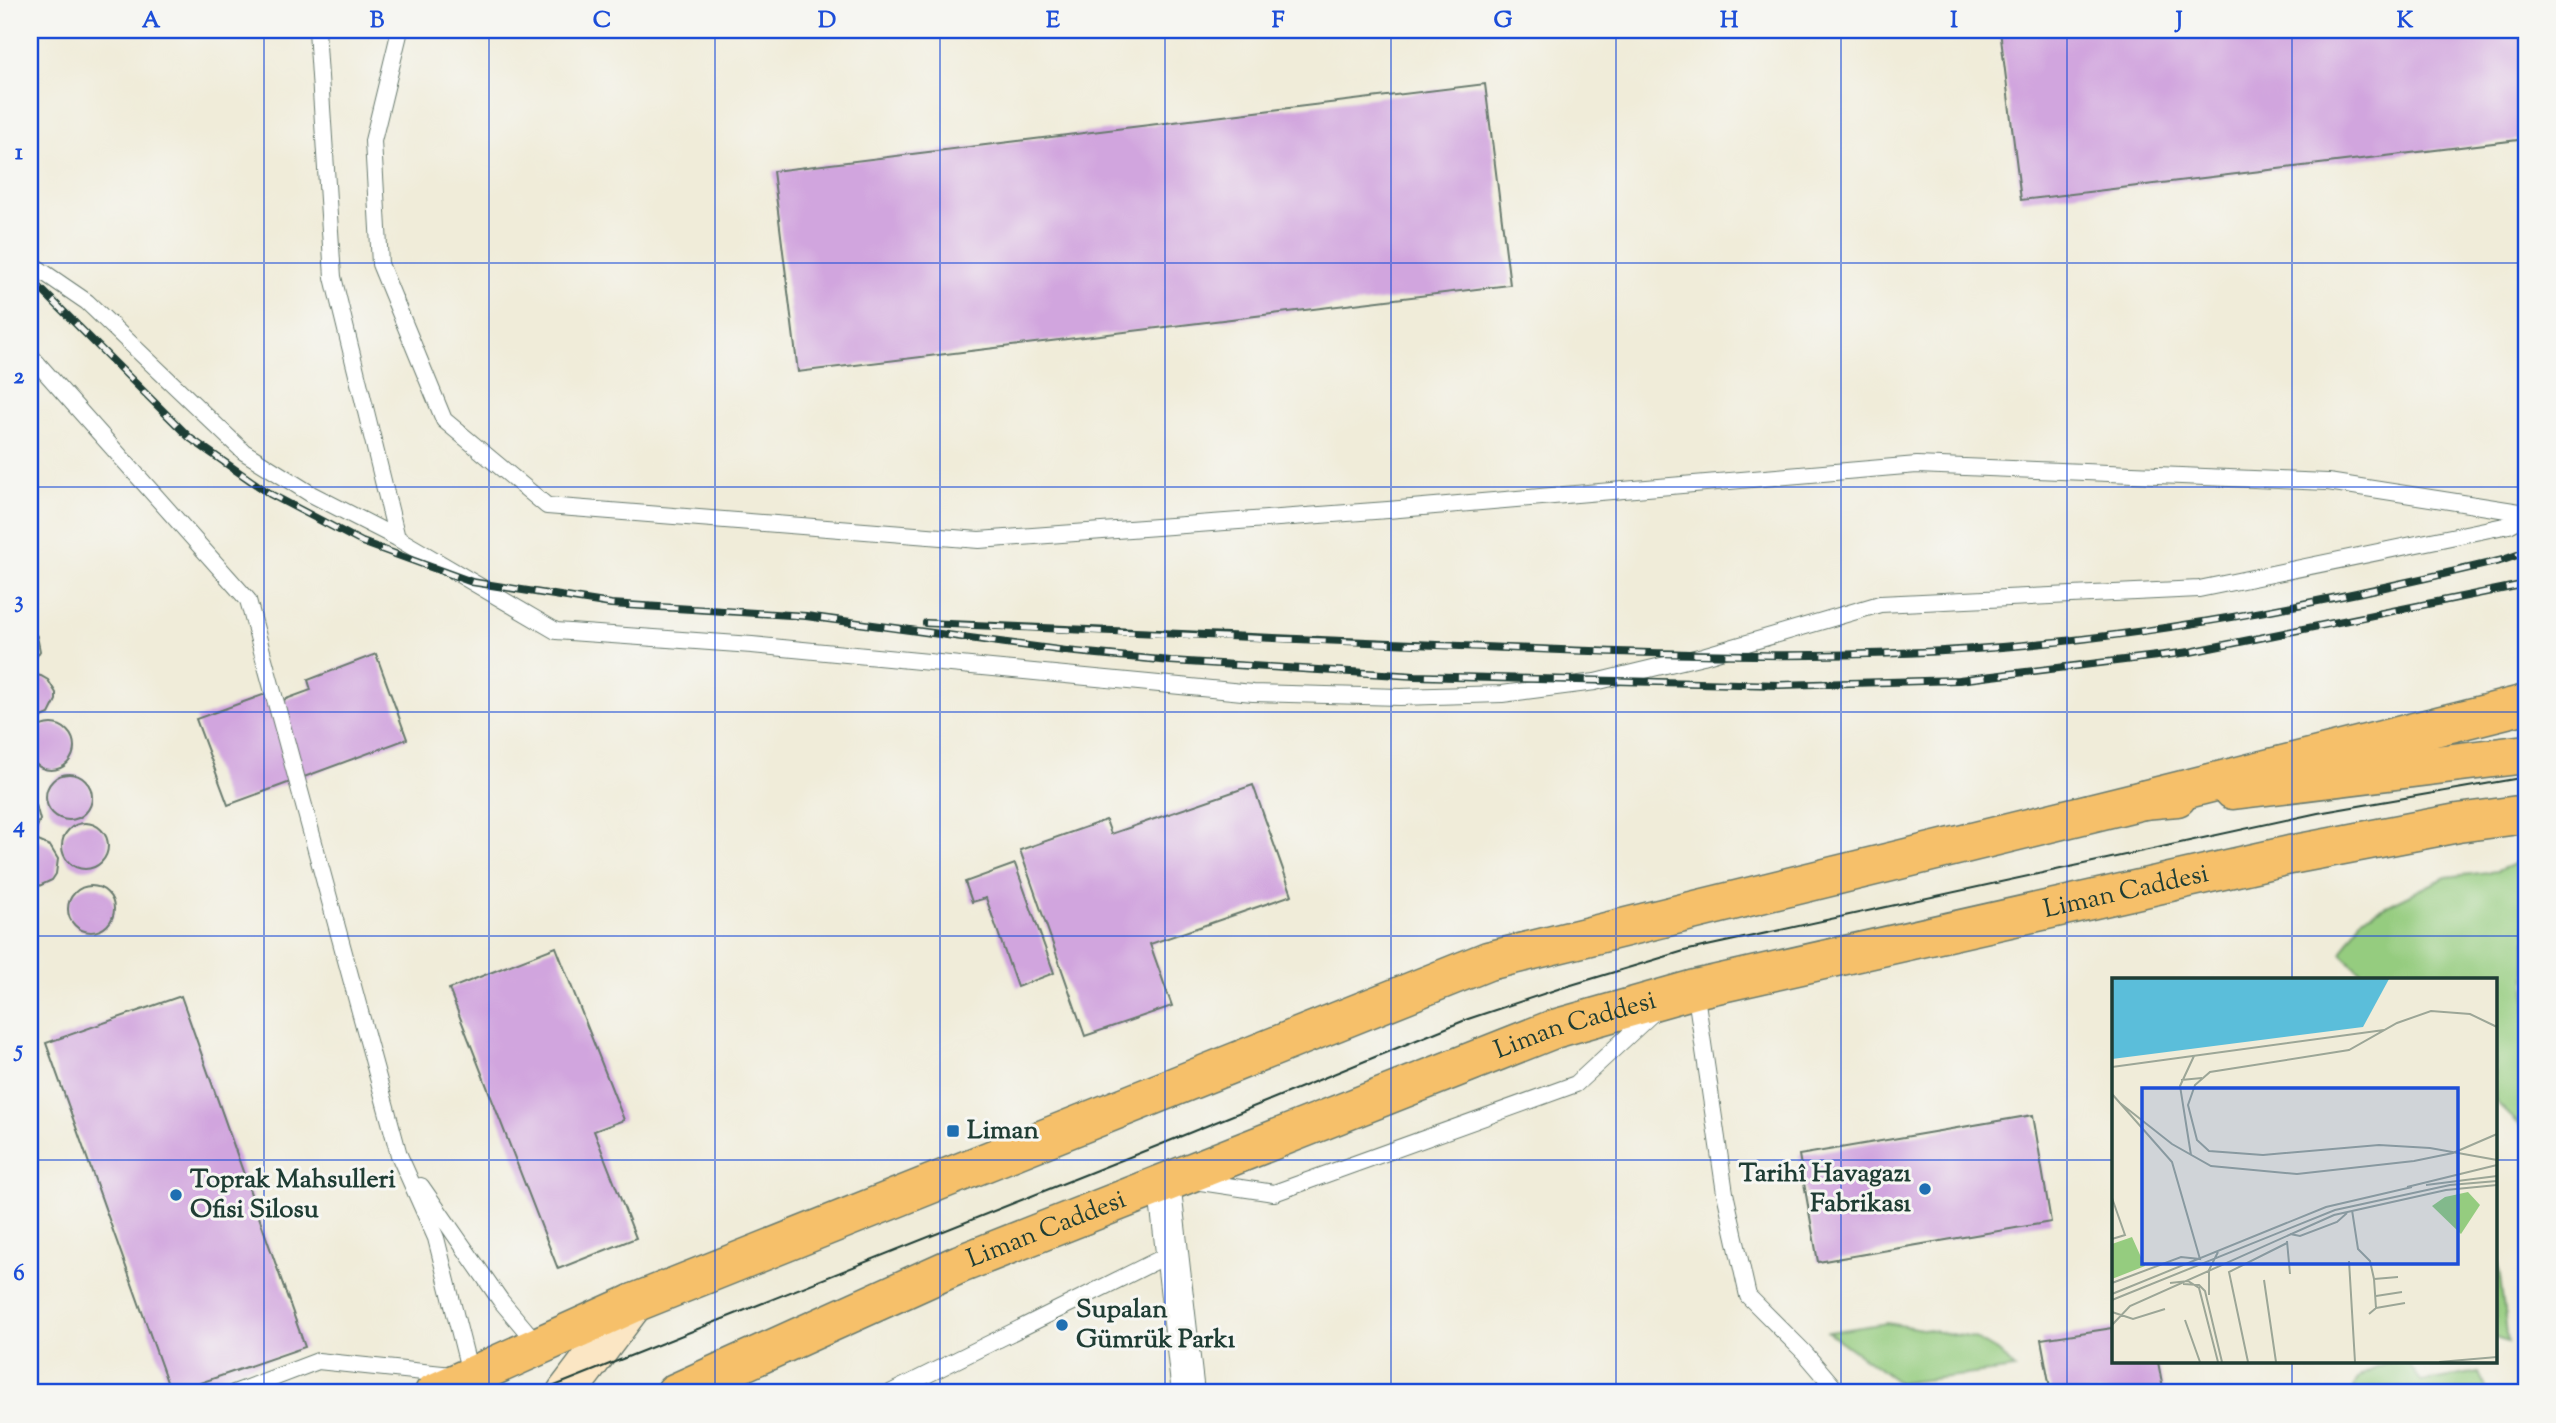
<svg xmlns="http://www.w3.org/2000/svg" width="2556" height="1423" font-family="'Sorts Mill Goudy',serif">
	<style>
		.green { fill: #95cc7f; stroke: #5a845a; stroke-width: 2 }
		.building { fill: #d1a5de }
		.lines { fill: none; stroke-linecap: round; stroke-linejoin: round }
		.lane-casing { stroke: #687a6e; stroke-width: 18 }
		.street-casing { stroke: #687a6e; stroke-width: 34 }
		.secondary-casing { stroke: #687a6e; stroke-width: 41 }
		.primary-casing { stroke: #687a6e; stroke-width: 41 }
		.highway-casing { stroke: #687a6e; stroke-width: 41 }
		.lane { stroke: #fff; stroke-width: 16 }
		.street { stroke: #fff; stroke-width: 32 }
		.secondary { stroke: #fbe6c4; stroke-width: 38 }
		.primary { stroke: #f6c06b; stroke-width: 38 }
		.highway { stroke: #f6c06b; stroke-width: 38 }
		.tram { stroke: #1f3d34; stroke-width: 2 }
		.rail-casing { stroke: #1f3d34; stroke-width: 8 }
		.rail { stroke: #f6f6f2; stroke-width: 5; stroke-dasharray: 16; stroke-linecap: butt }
		.grid { fill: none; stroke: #1d4ed8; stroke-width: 2; stroke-opacity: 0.55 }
		.poi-dot { fill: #1f6fb2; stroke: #f6f6f2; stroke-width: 2.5 }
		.labels { text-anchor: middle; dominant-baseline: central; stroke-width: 6; stroke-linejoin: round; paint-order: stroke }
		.street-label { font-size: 26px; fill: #1f3d34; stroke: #f6f6f2 }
		.poi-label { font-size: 26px; font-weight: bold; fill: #1f3d34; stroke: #f6f6f2; text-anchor: start }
		.inset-road { fill: none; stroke: #9ca697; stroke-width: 2 }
		.view { fill: #1d4ed8; fill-opacity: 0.15; stroke: #1d4ed8; stroke-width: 3.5 }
		.inset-edge { fill: none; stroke: #1f3d34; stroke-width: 3.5 }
		.neatline { fill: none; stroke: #1d4ed8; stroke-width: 2.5 }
		.grid-label { font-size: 23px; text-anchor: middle; font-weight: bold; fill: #1d4ed8 }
	</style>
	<rect width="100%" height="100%" fill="#f6f6f2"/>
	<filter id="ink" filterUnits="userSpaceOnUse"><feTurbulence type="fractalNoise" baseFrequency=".0143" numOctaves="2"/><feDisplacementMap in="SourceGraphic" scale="14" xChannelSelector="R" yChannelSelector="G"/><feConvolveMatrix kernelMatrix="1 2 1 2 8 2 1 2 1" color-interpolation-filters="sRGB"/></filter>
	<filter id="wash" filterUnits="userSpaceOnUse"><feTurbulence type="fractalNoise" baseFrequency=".00686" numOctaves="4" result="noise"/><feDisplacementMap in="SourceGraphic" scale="28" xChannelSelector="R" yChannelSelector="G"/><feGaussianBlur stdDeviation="1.57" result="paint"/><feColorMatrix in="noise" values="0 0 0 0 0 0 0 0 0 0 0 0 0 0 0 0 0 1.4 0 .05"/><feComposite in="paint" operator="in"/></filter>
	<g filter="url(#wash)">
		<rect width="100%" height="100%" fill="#f0ecd9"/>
		<path class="green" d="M 2526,859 L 2526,1131 L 2495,1101 L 2495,980 L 2369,980 L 2341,953 L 2362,918 L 2446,877 L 2497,871 Z
			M 2495,1237 L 2508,1342 L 2495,1338 Z
			M 1887,1323 L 1974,1338 L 2000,1353 L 2015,1369 L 1899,1383 L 1828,1332 Z
			M 2391,1362 L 2408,1362 L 2421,1382 L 2479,1372 L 2487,1393 L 2354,1393 C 2352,1373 2375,1370 2391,1362 Z"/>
		<g id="blocks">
			<path class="building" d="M 2000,30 L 2526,30 L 2526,139 L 2021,200 Z
				M 1485,84 L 1510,285 L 798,372 L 773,171 Z
				M 30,629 L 37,636 L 40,651 L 30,667 Z
				M 376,654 L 407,739 L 228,805 L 196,719 L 274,691 L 278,702 L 311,690 L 308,680 Z
				M 30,674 L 41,676 L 48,680 L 56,693 L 56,700 L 49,714 L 35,720 L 30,720 Z
				M28 747a23 23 0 1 1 46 0a23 23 0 1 1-46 0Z
				M46 797a23 23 0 1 1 46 0a23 23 0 1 1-46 0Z
				M 1253,785 L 1292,895 L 1150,944 L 1172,1006 L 1085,1036 L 1020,850 L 1106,820 L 1111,834 Z
				M 30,796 L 36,805 L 40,820 L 37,827 L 30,835 Z
				M62 846a23 23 0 1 1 46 0a23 23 0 1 1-46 0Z
				M 30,840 L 36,840 L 50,846 L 58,859 L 56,874 L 52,880 L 37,887 L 30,887 Z
				M 1015,864 L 1054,973 L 1017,987 L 986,898 L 972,902 L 965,882 Z
				M68 909a23 23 0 1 1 46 0a23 23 0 1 1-46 0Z
				M 556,947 L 624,1120 L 594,1131 L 636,1238 L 558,1269 L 449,989 Z
				M 181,996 L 305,1347 L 171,1393 L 46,1043 Z
				M 2033,1115 L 2051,1222 L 1818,1262 L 1799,1155 Z
				M 2113,1328 L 2113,1362 L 2158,1362 L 2164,1393 L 2051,1393 L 2041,1339 Z"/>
		</g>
	</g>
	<g filter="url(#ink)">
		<use href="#blocks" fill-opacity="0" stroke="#687a6e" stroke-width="2"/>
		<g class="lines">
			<defs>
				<path id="lane" d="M 317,30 L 333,277 L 397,538
					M 400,30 L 373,141 L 380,264 L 444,420 L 547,506 L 979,540 L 1388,510 L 1917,465 L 2328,482 L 2526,513
					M 30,263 L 87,302 L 244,452 L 311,494 L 397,538 L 556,631 L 752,645 L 1253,693 L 1400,697 L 1502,694 L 1595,682 L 1703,656 L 1880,604 L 2199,589 L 2509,525 L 2526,516
					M 30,355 L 248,600 L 399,1155 L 436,1238 L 471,1377 L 318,1361 L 234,1393
					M 1695,989 L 1725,1193 L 1748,1296 L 1804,1352 L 1839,1393
					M 1194,1181 L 1274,1193 L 1576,1084 L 1655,1011
					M 421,1186 L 501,1301 L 538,1345
					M 890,1393 L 1172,1253"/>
				<path id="street" d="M 1164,1182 L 1188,1393"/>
				<path id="secondary" d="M 566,1393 L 634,1303"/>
				<g id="primary">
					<path d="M 2233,790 L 2526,754"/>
					<path d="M 434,1393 L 634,1303 L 1488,961 L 2143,800 L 2177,797"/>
					<path id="s1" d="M 675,1393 L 960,1264 L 1554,1029 L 1695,989 L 2290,855 L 2458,823 L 2526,814"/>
				</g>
				<path id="highway" d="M 2143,800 L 2526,704"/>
			</defs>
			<use href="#lane" class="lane-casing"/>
			<use href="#street" class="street-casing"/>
			<use href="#secondary" class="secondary-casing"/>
			<use href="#primary" class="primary-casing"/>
			<use href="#highway" class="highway-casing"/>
			<use href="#lane" class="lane"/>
			<use href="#street" class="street"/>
			<use href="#secondary" class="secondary"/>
			<use href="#primary" class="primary"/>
			<use href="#highway" class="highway"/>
			<path class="tram" d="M 537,1393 L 1162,1144 L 1468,1019 L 1558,989 L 1684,951 L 2318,813 L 2526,777"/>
			<defs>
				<path id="rail" d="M 30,278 L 190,438 L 270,494 L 362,542 L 472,582 L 611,604 L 806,616 L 1066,651 L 1171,661 L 1415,676 L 1779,685 L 1959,680 L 2190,652 L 2526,584
					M 926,623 C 1120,633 1314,641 1507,648 C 1680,655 1853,661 2025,645 C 2187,630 2344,598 2503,560 L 2526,552"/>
			</defs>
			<use href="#rail" class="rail-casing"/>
			<use href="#rail" class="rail"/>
		</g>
	</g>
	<path class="grid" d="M 264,30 L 264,1393M 489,30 L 489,1393M 715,30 L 715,1393M 940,30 L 940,1393M 1165,30 L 1165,1393M 1391,30 L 1391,1393M 1616,30 L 1616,1393M 1841,30 L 1841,1393M 2067,30 L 2067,1393M 2292,30 L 2292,980M 30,263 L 2526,263M 30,487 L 2526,487M 30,712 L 2526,712M 30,936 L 2526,936M 30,1160 L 2113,1160M 2495,1160 L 2526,1160M 2292,1362 L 2292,1393"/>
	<g class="poi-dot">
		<rect x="946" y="1124" width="14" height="14" rx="3.5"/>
		<circle cx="1925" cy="1189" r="7"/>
		<circle cx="176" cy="1195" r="7"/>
		<circle cx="1062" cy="1325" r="7"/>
	</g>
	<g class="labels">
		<g class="street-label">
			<text stroke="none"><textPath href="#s1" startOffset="1540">Liman Caddesi</textPath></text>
			<text stroke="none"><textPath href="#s1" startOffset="973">Liman Caddesi</textPath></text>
			<text stroke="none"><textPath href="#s1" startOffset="406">Liman Caddesi</textPath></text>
		</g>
		<g class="poi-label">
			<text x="967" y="1131">Liman</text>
			<text x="1911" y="1174" text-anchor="end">Tarihî Havagazı<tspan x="1911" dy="30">Fabrikası</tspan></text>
			<text x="190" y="1180">Toprak Mahsulleri<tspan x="190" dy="30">Ofisi Silosu</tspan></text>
			<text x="1076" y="1310">Supalan<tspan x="1076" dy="30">Gümrük Parkı</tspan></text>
		</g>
	</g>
	<g transform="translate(2112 978)">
		<rect width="385" height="385" fill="#f0ecd9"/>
		<path d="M 356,214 L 368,227 L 349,256 L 320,228 L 333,219 ZM 20,259 L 33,288 L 0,301 L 0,266 Z" fill="#95cc7f"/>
		<path d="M 0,1 L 277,1 L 251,49 L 0,81 Z" fill="#5bbeda"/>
		<path class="inset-road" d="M 385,49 L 358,36 L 319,33 L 285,45 L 237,72 L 98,94 L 83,107 L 76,127 L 85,162 L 97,173 L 151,177 L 267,167 L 318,170 L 385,182M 0,89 L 272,52M 69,102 L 90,100M 0,116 L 60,184 L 88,281 L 69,279 L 0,305M 8,125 L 60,166 L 99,188 L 185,196 L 302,183 L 341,175 L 385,156M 79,177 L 68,108 L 82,78M 314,207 L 385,198M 295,209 L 385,187M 0,220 L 13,257 L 0,261M 240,232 L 246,271 L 258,283 L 262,301 L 264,330 L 257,336M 178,256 L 188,258 L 225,244 L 235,235M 175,263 L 178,296M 237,283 L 243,384M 262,301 L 286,299M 152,302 L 164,384M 58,305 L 76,303 L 87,310 L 106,384M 71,306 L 87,307 L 93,313 L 110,384M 0,316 L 214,229 L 300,209M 97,317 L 97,292 L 106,274M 264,318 L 290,314M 0,322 L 223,232 L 338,207 L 385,203M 264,330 L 293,325M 0,334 L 21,341 L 53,331M 73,342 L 88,384M 0,347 L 18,328 L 222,237 L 334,212 L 385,207M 136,384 L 117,294 L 175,265M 327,384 L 385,379"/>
		<path class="view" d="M 30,110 L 346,110 L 346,286 L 30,286 Z"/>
		<rect width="385" height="385" class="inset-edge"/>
	</g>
	<rect width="2556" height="1423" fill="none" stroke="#f6f6f2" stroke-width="77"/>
	<rect x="38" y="38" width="2480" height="1346" class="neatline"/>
	<g class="grid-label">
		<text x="151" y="27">A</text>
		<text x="377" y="27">B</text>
		<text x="602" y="27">C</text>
		<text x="827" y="27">D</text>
		<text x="1053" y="27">E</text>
		<text x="1278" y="27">F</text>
		<text x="1503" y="27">G</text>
		<text x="1729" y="27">H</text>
		<text x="1954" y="27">I</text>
		<text x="2179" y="27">J</text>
		<text x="2405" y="27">K</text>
		<text x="19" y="159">1</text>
		<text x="19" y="383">2</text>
		<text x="19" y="607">3</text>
		<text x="19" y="832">4</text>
		<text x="19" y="1056">5</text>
		<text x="19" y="1280">6</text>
	</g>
</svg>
